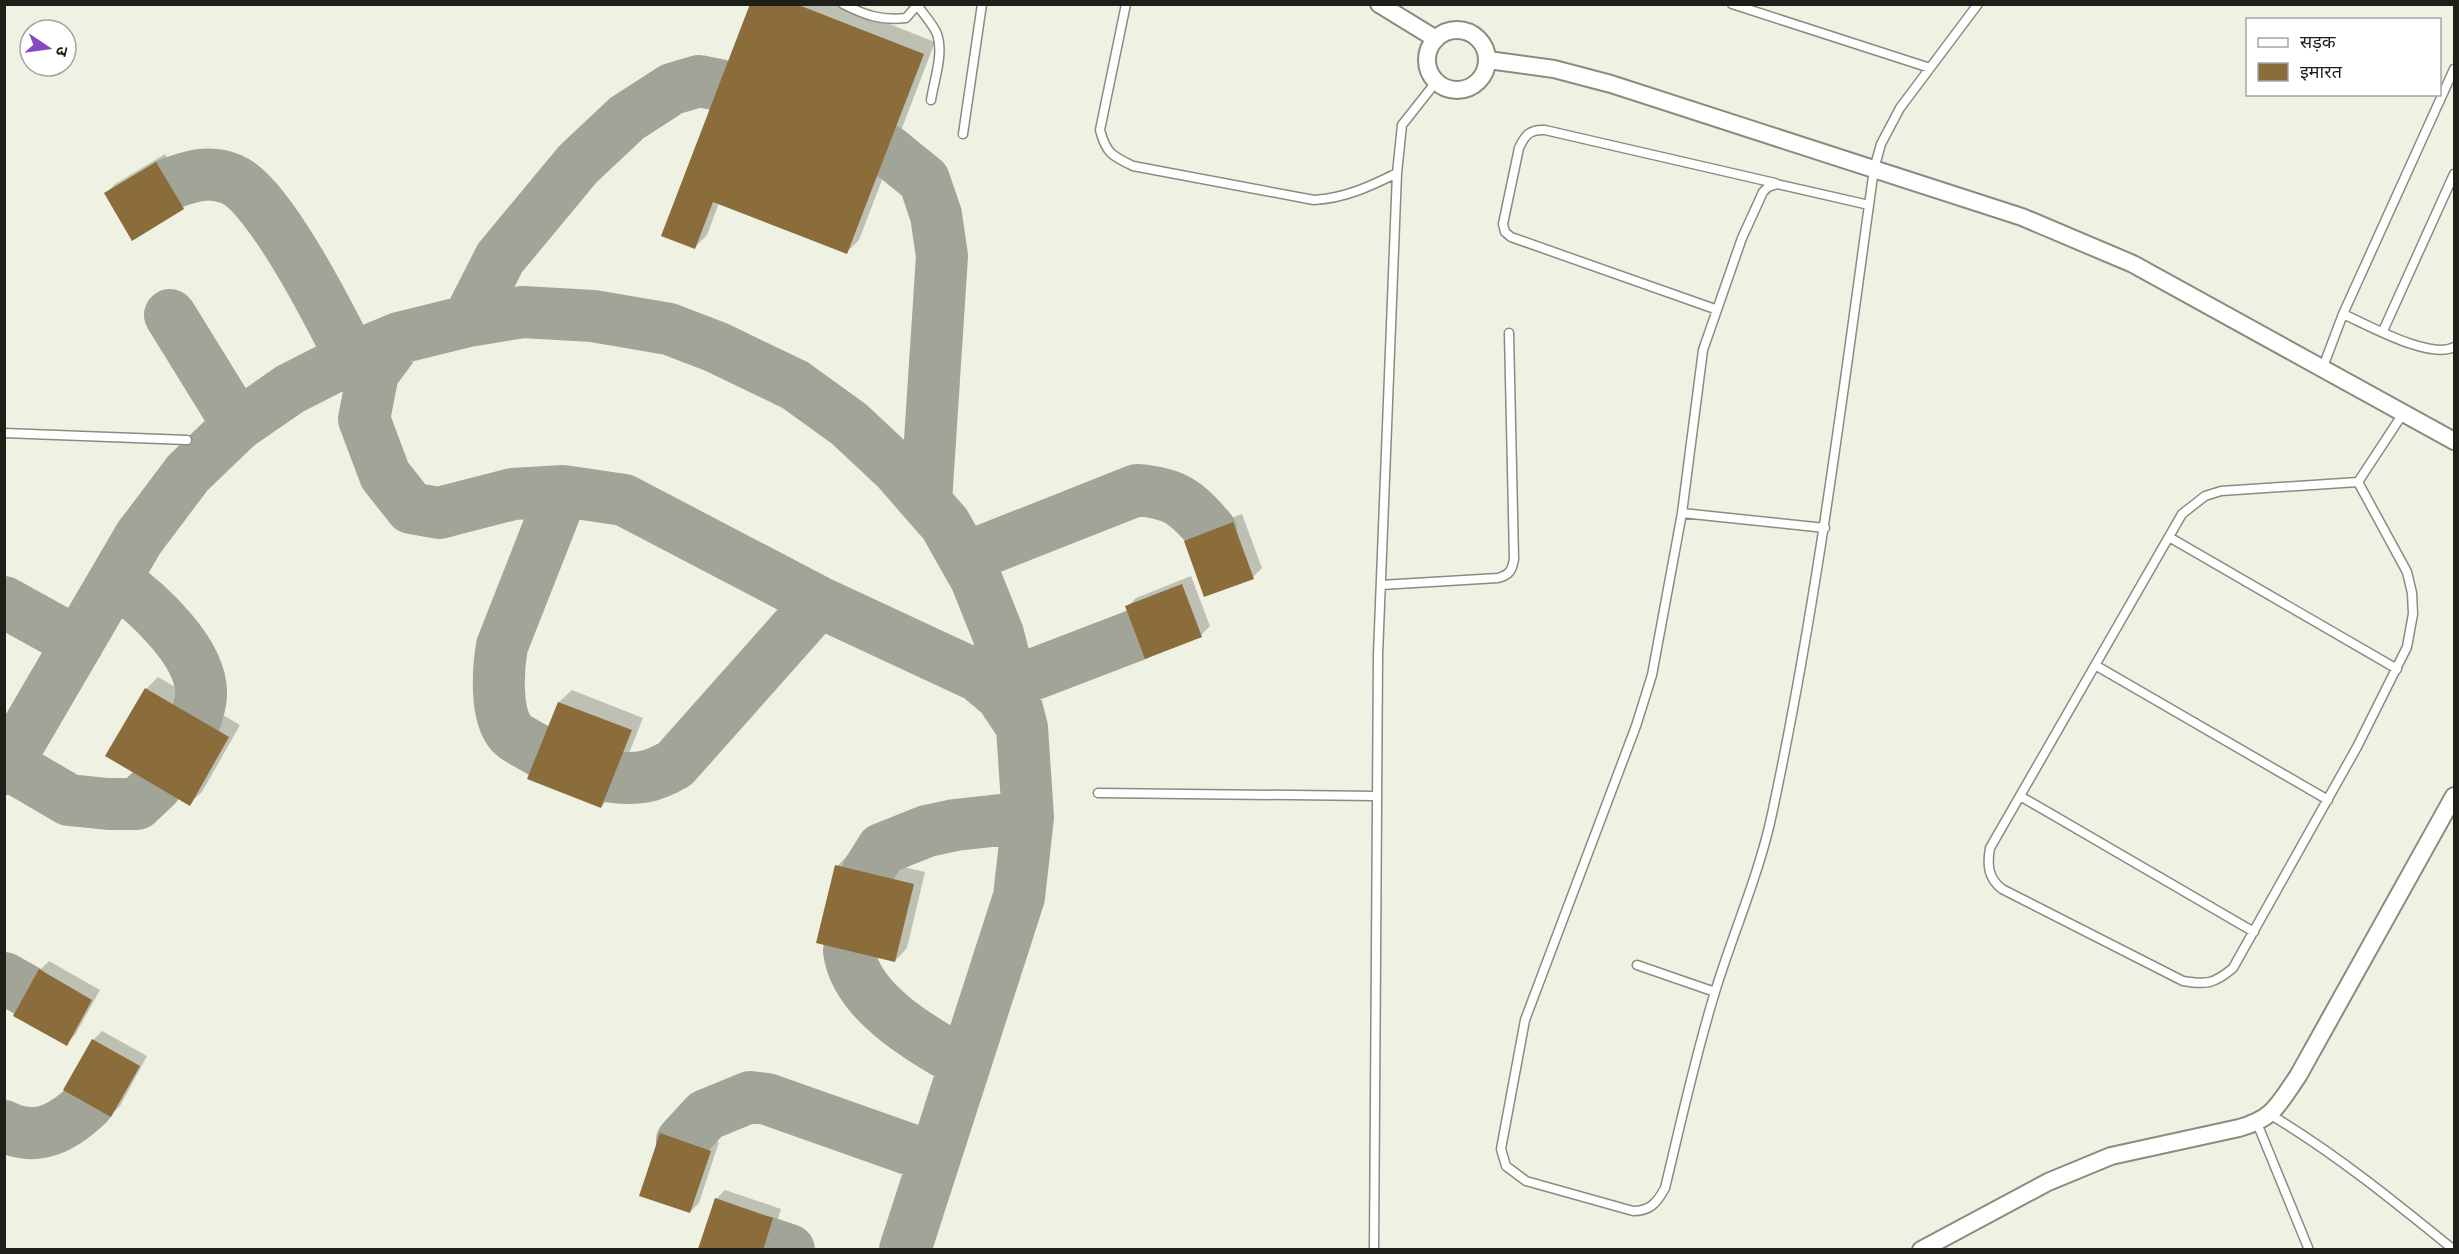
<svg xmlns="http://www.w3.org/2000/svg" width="2459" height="1254" font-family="Arial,'Noto Sans Devanagari',sans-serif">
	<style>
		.shadow { fill: #0003 }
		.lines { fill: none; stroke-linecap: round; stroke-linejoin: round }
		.taxiway { stroke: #a2a498; stroke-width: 52 }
		.building { fill: #8b6c3b }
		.service-casing { stroke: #8a8c7e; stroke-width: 11 }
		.minor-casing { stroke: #8a8c7e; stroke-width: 20 }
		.service { stroke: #fff; stroke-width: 8 }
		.minor { stroke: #fff; stroke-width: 16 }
	</style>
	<rect width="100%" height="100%" fill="#eff1e2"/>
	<path class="shadow" d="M 751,4 L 839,4 L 935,42 L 859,240 L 847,252 L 719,203 L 707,235 L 694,248 Z
		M 165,154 L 192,199 L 183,208 L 106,193 L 115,184 Z
		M 1242,514 L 1262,568 L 1253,577 L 1185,541 L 1194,532 Z
		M 1191,576 L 1210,626 L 1201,635 L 1127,607 L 1136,598 Z
		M 158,677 L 240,725 L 202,792 L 189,804 L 146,689 Z
		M 572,690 L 643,718 L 613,794 L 601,807 L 529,778 L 559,702 Z
		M 849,854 L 925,872 L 907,948 L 895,961 L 837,866 Z
		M 49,961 L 100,990 L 75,1035 L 66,1044 L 40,970 Z
		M 102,1031 L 147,1056 L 120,1106 L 111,1115 L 93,1040 Z
		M 670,1125 L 719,1142 L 699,1203 L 690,1212 L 661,1134 Z
		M 725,1190 L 781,1209 L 768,1250 L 699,1248 L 716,1199 Z"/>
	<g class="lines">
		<path class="taxiway" d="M 887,150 L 924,180 L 936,215 L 942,256 L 926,502
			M 169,184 C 191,176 209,170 231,179 C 269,194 332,320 351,358
			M 170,315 L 238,425
			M 468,321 L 500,258 L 578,164 L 627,118 L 672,89 L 699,81 L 719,85
			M 399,338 L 373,373 L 364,419 L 385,475 L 411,508 L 439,513 L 513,494 L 563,491 L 624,500 L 819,602 L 978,676 L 1001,695 L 1019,722
			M 965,558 L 1137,490 C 1175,493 1186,502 1211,531
			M 115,580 C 147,602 203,653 201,695 C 201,703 198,711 196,718
			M 4,602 L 78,643
			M 1011,683 L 1136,635
			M 539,751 C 531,745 517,740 511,733 C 495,715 498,669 502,646 L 563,491
			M 4,762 L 69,800 L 108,804 L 137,804 L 156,786
			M 4,769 L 139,538 L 188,473 L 238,425 L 290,389 L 351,358 L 399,338 L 468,321 L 523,312 L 593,316 L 669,329 L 716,347 L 795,385 L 849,424 L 896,468 L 945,524 L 976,579 L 998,634 L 1022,728 L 1028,817 L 1019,897 L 905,1250
			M 613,777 C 638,780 653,777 675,764 L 819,602
			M 867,873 L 882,849 L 927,831 L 955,825 L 1028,817
			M 849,951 C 856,1003 923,1040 965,1064
			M 4,978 L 27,991
			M 4,1126 C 37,1143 64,1127 88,1104
			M 682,1141 L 706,1115 L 750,1097 L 767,1099 L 934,1158
			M 765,1242 L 789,1250"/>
	</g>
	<path class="building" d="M 750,4 L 796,4 L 924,54 L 847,254 L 713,202 L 695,249 L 661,236 Z
		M 156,162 L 184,209 L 132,241 L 104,193 Z
		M 1233,522 L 1254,579 L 1204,597 L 1184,541 Z
		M 1182,584 L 1202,637 L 1145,659 L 1125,606 Z
		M 145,688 L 229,737 L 190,806 L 105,756 Z
		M 558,702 L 632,730 L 601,808 L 527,779 Z
		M 835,865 L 914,884 L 895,962 L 816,943 Z
		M 39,969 L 92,1000 L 67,1046 L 13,1016 Z
		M 92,1039 L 140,1066 L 111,1117 L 63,1090 Z
		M 660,1133 L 711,1151 L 690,1213 L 639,1196 Z
		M 715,1198 L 773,1218 L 763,1250 L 698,1249 Z"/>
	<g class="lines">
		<defs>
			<path id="service" d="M 843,4 C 865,15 881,21 906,18 L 918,4
				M 1126,4 L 1100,130 C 1106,153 1112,156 1133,166 L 1314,200 C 1345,198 1369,187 1397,173
				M 1732,4 L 1930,68
				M 918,6 C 924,15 933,24 937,34 C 944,54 934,80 931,100
				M 963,134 L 982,4
				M 1869,205 L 1777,184 L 1768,187 L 1763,192 L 1742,238 L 1703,350 L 1682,513 L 1652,675 L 1636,726 L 1525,1020 L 1501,1149 L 1506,1166 L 1526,1181 L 1633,1211 C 1650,1211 1657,1203 1665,1188 C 1681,1122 1695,1057 1715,992 C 1733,933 1759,875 1772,814 C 1815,613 1841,409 1869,205 L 1874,169 L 1881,144 L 1900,108 L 1978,4
				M 1715,309 L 1511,237 L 1505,232 L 1503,224 L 1519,148 C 1525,135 1530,129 1545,130 L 1775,183
				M 2343,314 C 2368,325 2430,360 2454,347
				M 2383,331 L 2454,174
				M 2323,367 L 2343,314 L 2454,69
				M 4,433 L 187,440
				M 2358,482 L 2407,572 L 2412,593 L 2413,614 L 2407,647 L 2357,747 L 2233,968 C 2214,984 2206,985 2183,981 L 2002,889 C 1988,878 1987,865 1990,848 L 2182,514 L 2205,496 L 2221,491 Z
				M 2358,482 L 2404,412
				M 1682,513 L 1825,528
				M 2169,537 L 2397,669
				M 1381,585 L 1498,578 C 1509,575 1512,571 1514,559 L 1509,333
				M 2095,665 L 2328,800
				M 1098,793 L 1376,796
				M 2020,796 L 2254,932
				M 1637,965 L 1715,992
				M 2271,1115 C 2336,1154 2395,1202 2454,1250
				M 2257,1123 L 2309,1250
				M 1374,1250 L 1378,655 L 1397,173 L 1402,125 L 1436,82"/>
			<path id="minor" d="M 1379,4 L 1436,39
				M1427 60a30 30 0 1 1 60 0a30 30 0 1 1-60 0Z
				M 1488,60 L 1554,69 L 1611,84 L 2022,217 L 2133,264 L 2454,441
				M 1921,1250 L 2048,1182 L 2111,1156 L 2239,1128 C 2274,1118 2278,1105 2298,1076 L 2454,796"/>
		</defs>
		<use href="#service" class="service-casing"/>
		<use href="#minor" class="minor-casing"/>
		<use href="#service" class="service"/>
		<use href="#minor" class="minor"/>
	</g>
	<rect width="2459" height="1254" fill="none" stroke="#1e1f19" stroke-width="12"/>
	<rect x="2246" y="18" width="195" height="78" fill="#ffffff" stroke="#a5a5a3" stroke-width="1.5"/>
	<rect x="2258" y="38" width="30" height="9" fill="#ffffff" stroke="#a5a5a3" stroke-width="1.5"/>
	<text x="2300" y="48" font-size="18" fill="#1e1f19">सड़क</text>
	<rect x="2258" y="63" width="30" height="18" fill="#8b6c3b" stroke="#a5a5a3" stroke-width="1.5"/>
	<text x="2300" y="78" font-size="18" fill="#1e1f19">इमारत</text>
	<g transform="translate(48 48) rotate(103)"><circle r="28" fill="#ffffff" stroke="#a5a5a3" stroke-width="1.5"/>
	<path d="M0-4.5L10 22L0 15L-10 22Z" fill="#854ac1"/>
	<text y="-9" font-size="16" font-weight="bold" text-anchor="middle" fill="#1e1f19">उ</text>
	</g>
</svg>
